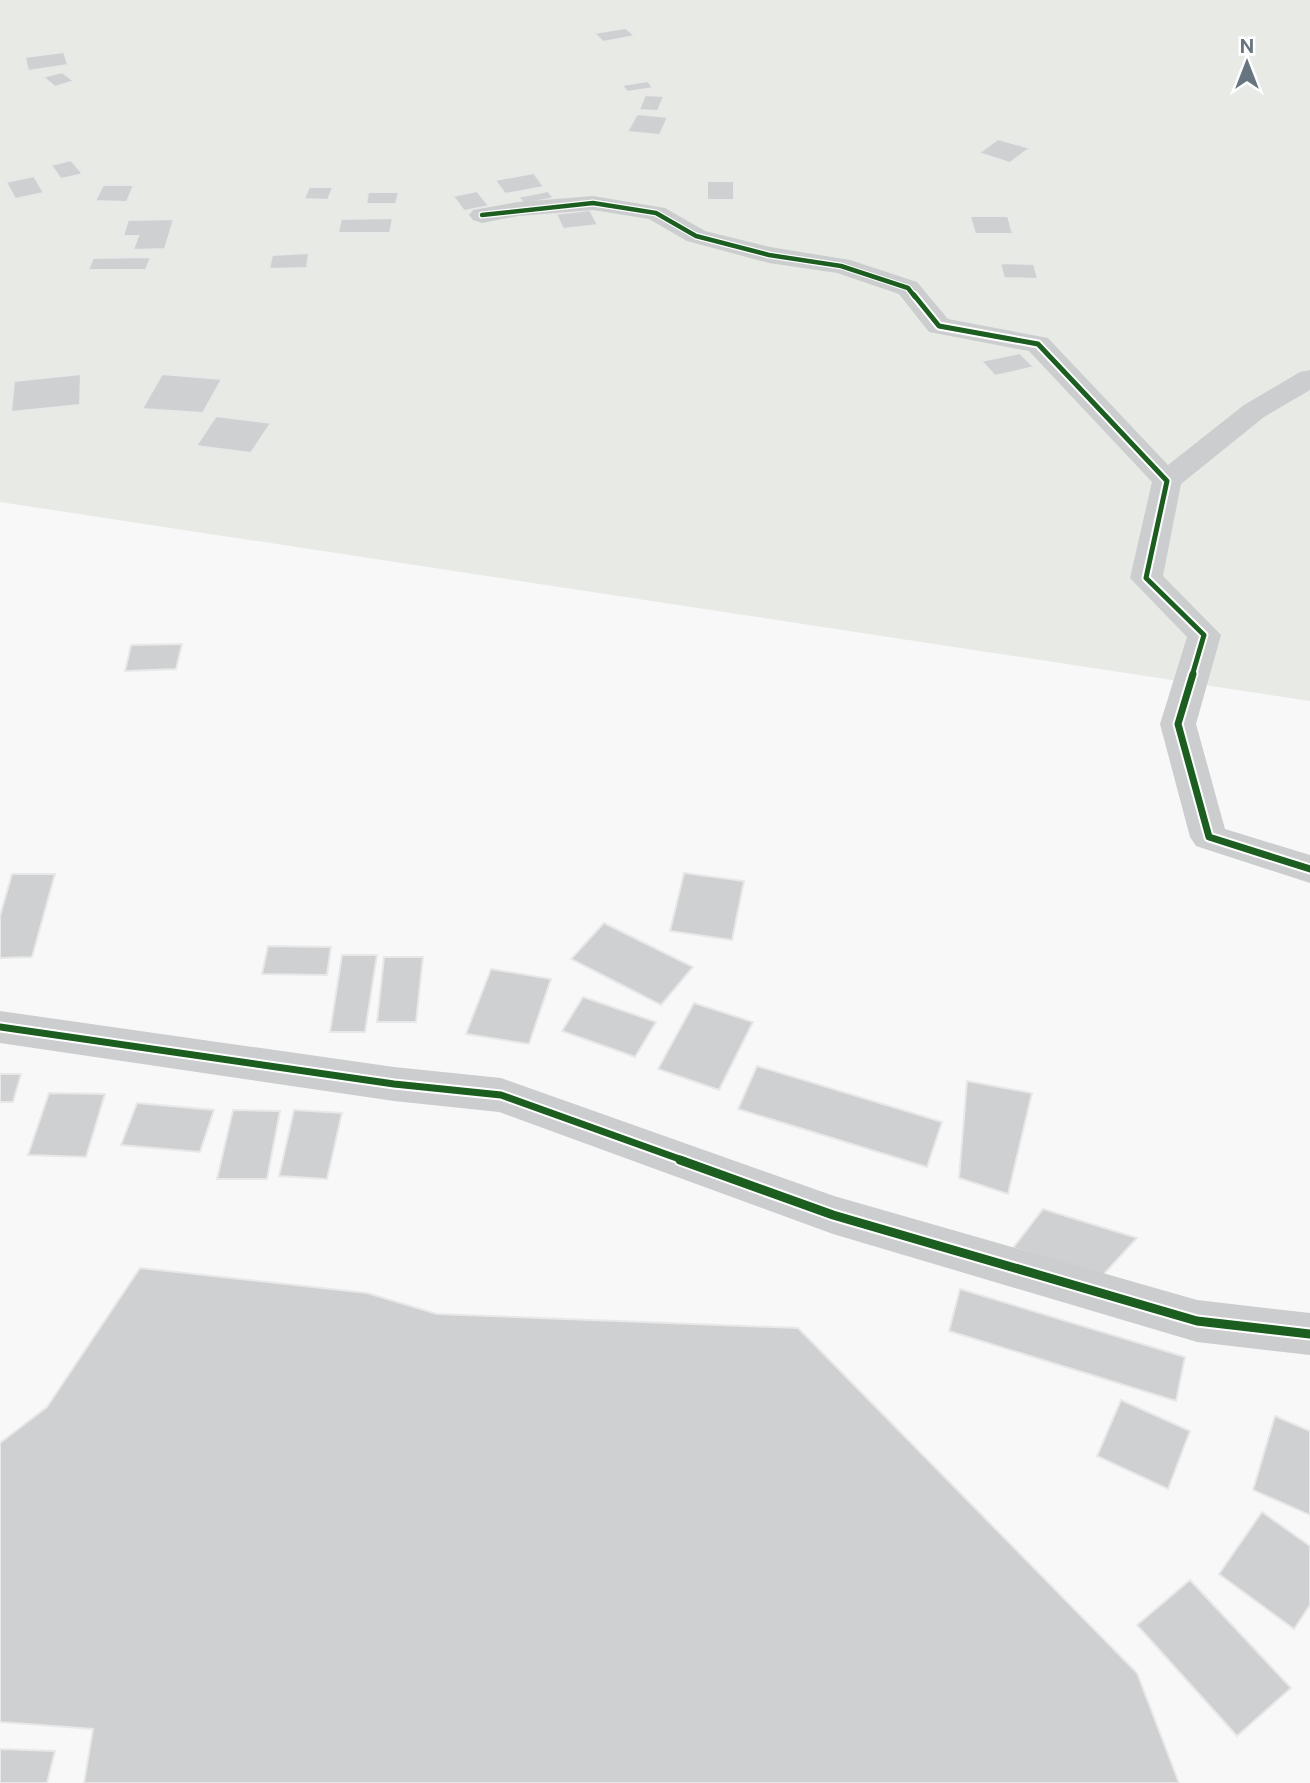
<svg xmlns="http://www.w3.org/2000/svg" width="1310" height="1783" font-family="'Public Sans',sans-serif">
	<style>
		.green { fill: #e8eae6 }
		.building { fill: #cfd0d2; stroke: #e8e8e8; stroke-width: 2 }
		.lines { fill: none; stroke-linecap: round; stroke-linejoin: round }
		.minor { fill: #cbcdce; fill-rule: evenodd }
		.cycleway-far3-casing { stroke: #fff; stroke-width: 7 }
		.cycleway-far2-casing { stroke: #fff; stroke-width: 9 }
		.cycleway-far1-casing { stroke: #fff; stroke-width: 11 }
		.cycleway-casing { stroke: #fff; stroke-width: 13 }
		.cycleway-far3 { stroke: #1b5e20; stroke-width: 4.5 }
		.cycleway-far2 { stroke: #1b5e20; stroke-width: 5 }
		.cycleway-far1 { stroke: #1b5e20; stroke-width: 7 }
		.cycleway { stroke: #1b5e20; stroke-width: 9 }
	</style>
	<rect width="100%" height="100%" fill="#f8f8f8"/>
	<path class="green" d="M 0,0 L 1310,0 L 1310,701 L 0,502 Z"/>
	<path class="building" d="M 626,28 L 635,36 L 603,42 L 594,33 Z
		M 64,52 L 68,65 L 28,71 L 25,57 Z
		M 62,72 L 74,81 L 55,87 L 43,77 Z
		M 648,81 L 653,88 L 627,92 L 622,85 Z
		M 645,95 L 664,96 L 658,111 L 639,110 Z
		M 637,114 L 668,117 L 660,135 L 627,132 Z
		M 998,139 L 1030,148 L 1010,163 L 979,153 Z
		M 71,160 L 83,174 L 61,179 L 51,165 Z
		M 534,173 L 544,187 L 505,194 L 495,180 Z
		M 34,176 L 44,193 L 15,199 L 6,182 Z
		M 707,181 L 734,181 L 734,200 L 707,200 Z
		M 103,185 L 134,185 L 127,202 L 95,201 Z
		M 309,187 L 333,187 L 328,200 L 304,199 Z
		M 477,191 L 489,206 L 464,211 L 453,196 Z
		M 548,191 L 554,198 L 524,204 L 518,197 Z
		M 368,192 L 399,192 L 396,204 L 366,204 Z
		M 590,210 L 598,225 L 563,229 L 556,214 Z
		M 970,216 L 1008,216 L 1013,234 L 975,234 Z
		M 393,218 L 390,233 L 338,233 L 341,219 Z
		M 174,219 L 165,249 L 133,250 L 138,236 L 123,236 L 128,220 Z
		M 309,253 L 307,268 L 269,269 L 272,255 Z
		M 151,257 L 146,270 L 88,270 L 93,258 Z
		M 1000,263 L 1034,264 L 1038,279 L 1004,278 Z
		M 1020,353 L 1034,367 L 995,376 L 981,361 Z
		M 81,374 L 80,405 L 11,412 L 14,381 Z
		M 162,374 L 222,379 L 203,413 L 142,409 Z
		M 216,416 L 271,423 L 251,453 L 196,446 Z
		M 182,644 L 176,669 L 125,671 L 131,645 Z
		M 684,873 L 744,881 L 732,940 L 670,931 Z
		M 12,874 L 55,874 L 32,957 L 0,958 L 0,916 Z
		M 604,923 L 693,967 L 661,1005 L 571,959 Z
		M 268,946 L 331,947 L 327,975 L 262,974 Z
		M 342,955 L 377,955 L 365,1032 L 330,1032 Z
		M 384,957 L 423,957 L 416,1022 L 377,1022 Z
		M 491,969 L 551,979 L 529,1044 L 466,1034 Z
		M 583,997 L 656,1022 L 635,1057 L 562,1031 Z
		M 694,1003 L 753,1022 L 719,1090 L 658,1069 Z
		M 757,1066 L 942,1122 L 927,1167 L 738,1109 Z
		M 0,1074 L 21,1074 L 13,1102 L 0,1102 Z
		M 967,1081 L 1032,1093 L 1008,1194 L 959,1178 Z
		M 49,1093 L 105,1094 L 86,1157 L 28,1155 Z
		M 137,1103 L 214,1110 L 200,1152 L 121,1145 Z
		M 233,1110 L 280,1111 L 267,1179 L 217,1179 Z
		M 294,1110 L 342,1113 L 327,1179 L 279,1176 Z
		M 1043,1209 L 1137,1238 L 1102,1276 L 1013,1248 Z
		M 140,1268 L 367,1293 L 437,1314 L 798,1328 L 1137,1673 L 1179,1783 L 84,1783 L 93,1729 L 0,1722 L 0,1443 L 47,1407 Z
		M 960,1289 L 1185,1357 L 1176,1401 L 949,1331 Z
		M 1121,1400 L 1190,1431 L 1168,1489 L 1097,1456 Z
		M 1275,1416 L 1310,1431 L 1310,1515 L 1253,1490 Z
		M 1262,1512 L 1310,1546 L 1310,1605 L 1294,1629 L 1219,1574 Z
		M 1190,1580 L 1291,1688 L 1237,1736 L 1137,1625 Z
		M 0,1749 L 55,1751 L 47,1783 L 0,1783 Z"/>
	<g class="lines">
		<path class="minor" d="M 593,196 L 665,208 L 705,231 L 770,247 L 850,260 L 917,282 L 948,319 L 1048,338 L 1168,465 L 1244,405 L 1300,372 L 1310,370 L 1310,390 L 1264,417 L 1181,484 L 1163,576 L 1221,635 L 1196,724 L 1225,829 L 1310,855 L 1310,883 L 1196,846 L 1190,837 L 1160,724 L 1187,637 L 1130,578 L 1152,482 L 1029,351 L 929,332 L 899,294 L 837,273 L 769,263 L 687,241 L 649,219 L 593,210 L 518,216 L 482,223 L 473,220 L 469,215 L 473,210 L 518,202 Z
			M 0,1011 L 394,1067 L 501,1078 L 834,1196 L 1197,1300 L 1310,1313 L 1310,1355 L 1197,1342 L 833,1234 L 499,1112 L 394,1101 L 0,1043 Z"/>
		<defs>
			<path id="cycleway-far3" d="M 482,215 L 593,203 L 656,213 L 696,236 L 769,255 L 841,266 L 908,288 L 915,297"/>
			<path id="cycleway-far2" d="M 914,295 L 939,326 L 1038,344 L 1167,481 L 1146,578 L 1204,635 L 1192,676"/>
			<path id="cycleway-far1" d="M 1193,674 L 1178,724 L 1209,837 L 1310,869
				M 0,1027 L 394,1084 L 501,1095 L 685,1161"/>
			<path id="cycleway" d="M 680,1160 L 833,1215 L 1197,1321 L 1310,1334"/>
		</defs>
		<use href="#cycleway-far3" class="cycleway-far3-casing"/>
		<use href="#cycleway-far2" class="cycleway-far2-casing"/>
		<use href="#cycleway-far1" class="cycleway-far1-casing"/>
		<use href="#cycleway" class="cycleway-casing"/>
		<use href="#cycleway-far3" class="cycleway-far3"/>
		<use href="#cycleway-far2" class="cycleway-far2"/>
		<use href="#cycleway-far1" class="cycleway-far1"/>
		<use href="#cycleway" class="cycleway"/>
	</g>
	<g transform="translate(1247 63)" stroke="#ffffff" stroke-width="5" paint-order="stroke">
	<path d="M0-5L12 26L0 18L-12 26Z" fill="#66757f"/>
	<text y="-10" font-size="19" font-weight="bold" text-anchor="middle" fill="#66757f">N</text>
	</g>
</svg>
